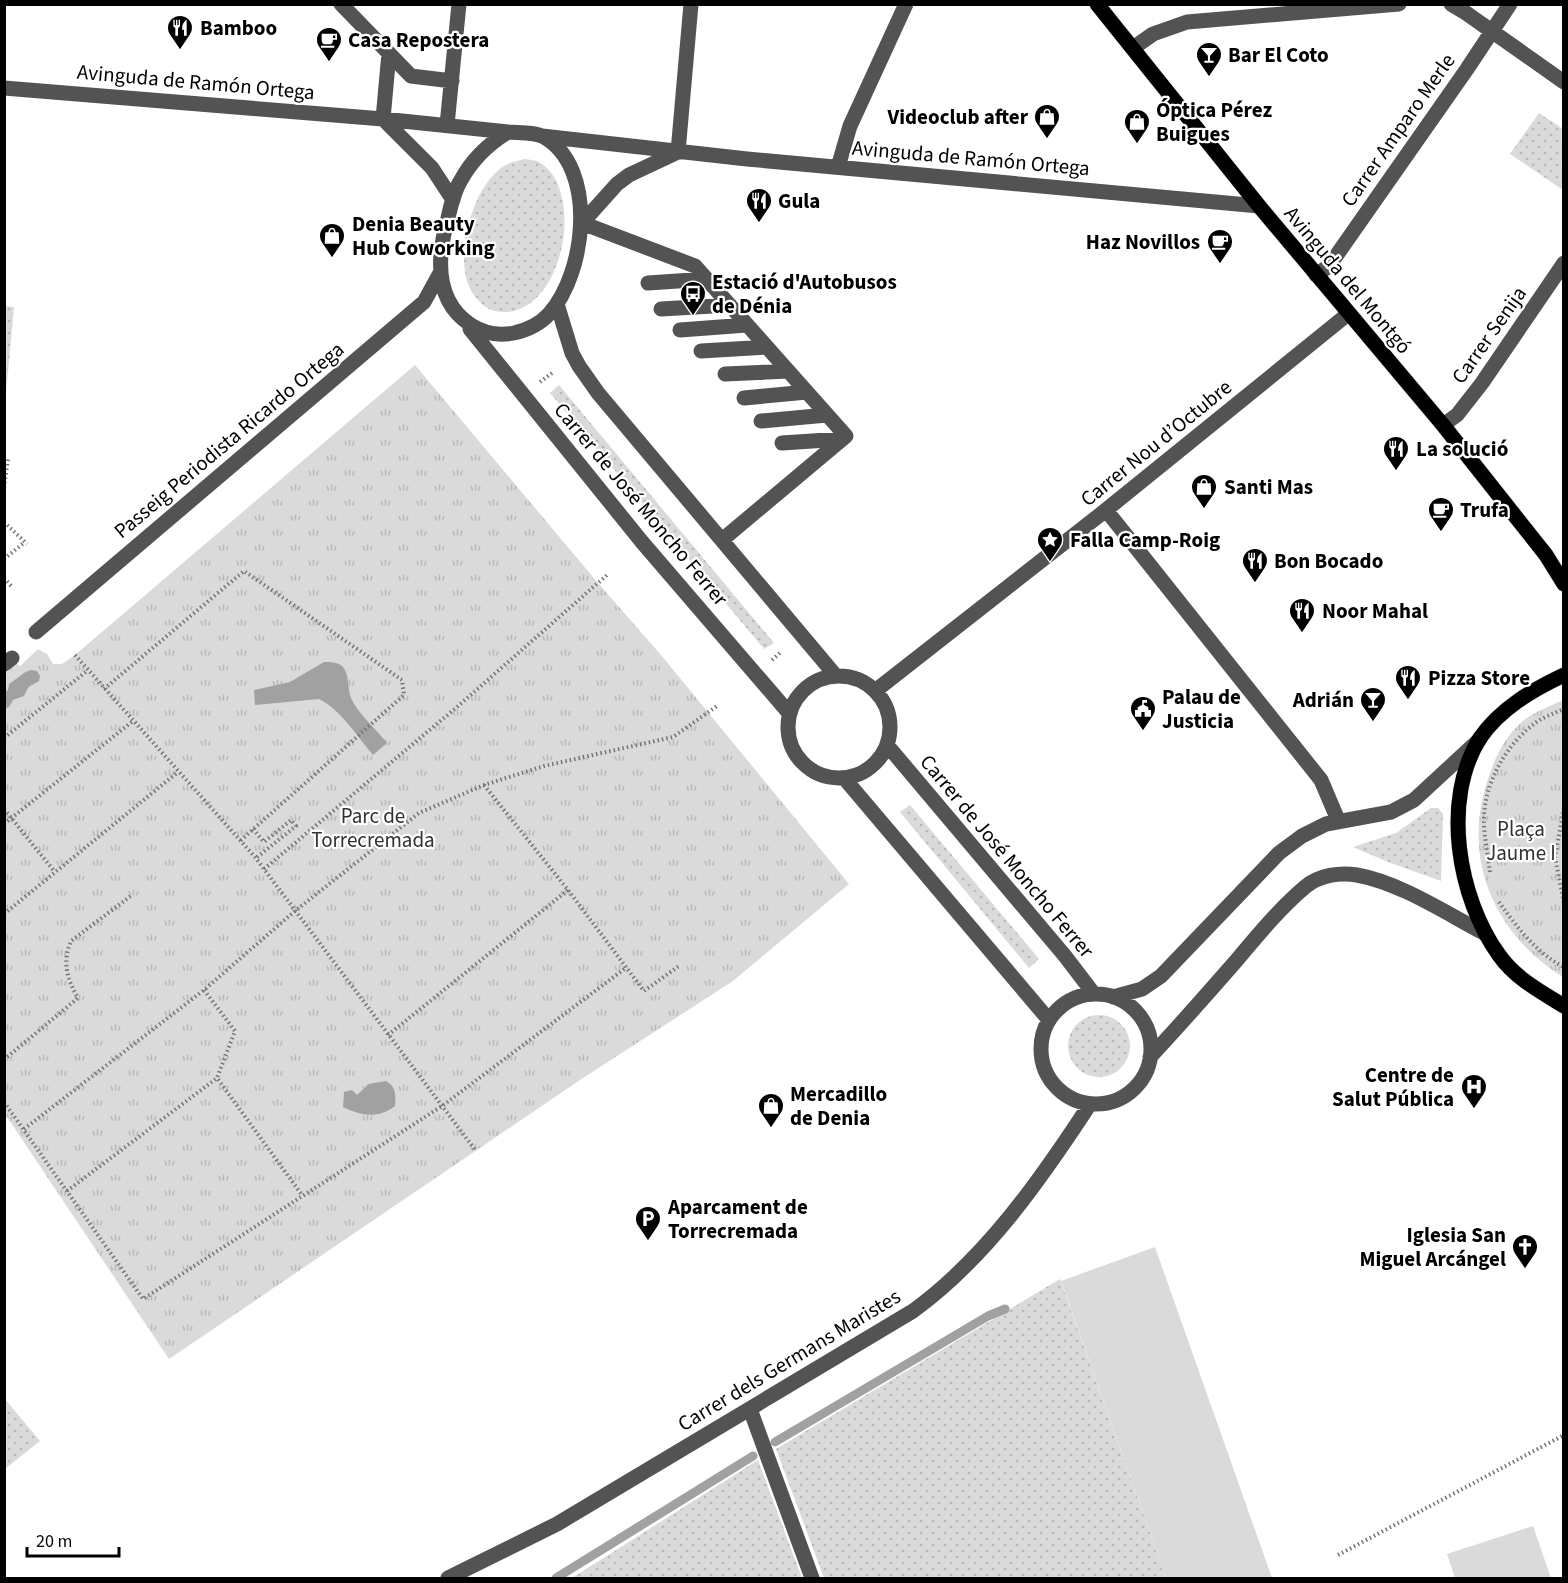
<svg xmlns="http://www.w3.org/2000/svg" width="1568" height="1583" font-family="'Source Sans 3',sans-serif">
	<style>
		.grass { fill: url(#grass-dots) }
		.park { fill: url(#park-tufts) }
		.pitch { fill: #dadada }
		.water { fill: #a1a1a1 }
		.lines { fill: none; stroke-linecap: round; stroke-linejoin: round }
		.stream { stroke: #a1a1a1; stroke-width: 9 }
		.major-casing { stroke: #dbdbdb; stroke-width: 16 }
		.path { stroke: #757575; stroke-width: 4; stroke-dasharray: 1.5 3; stroke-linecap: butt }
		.minor { stroke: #535353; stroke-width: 15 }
		.major { stroke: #000; stroke-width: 15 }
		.labels { text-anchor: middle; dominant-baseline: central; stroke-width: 4.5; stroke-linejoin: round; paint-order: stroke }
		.poi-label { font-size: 21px; font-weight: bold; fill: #000; stroke: #fff; text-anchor: start }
		.street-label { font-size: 21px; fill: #000; stroke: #fff }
		.park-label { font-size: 21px; fill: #313131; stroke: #fff }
	</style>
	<defs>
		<pattern id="grass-dots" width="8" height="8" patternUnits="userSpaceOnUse" patternTransform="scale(1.5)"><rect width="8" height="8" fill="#dadada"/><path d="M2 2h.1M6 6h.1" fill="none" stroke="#b9b9b9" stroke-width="1.8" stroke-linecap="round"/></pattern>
		<pattern id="park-tufts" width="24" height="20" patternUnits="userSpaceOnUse" patternTransform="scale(1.5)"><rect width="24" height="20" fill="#dadada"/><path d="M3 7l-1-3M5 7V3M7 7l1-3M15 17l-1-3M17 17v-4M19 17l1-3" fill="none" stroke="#b9b9b9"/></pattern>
	</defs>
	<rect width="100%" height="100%" fill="#fff"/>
	<path class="grass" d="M 1539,113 L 1563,129 L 1563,190 L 1510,154 Z
		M 525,159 C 529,160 535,160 539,162 C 587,190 563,314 503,312 C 489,312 478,303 471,290 C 453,258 472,186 504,166 C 510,162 518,161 525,159 Z
		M 5,306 L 14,307 L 5,403 L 4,306 Z
		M 559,385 L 774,643 L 764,649 L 550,393 Z
		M 910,805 L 1039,959 L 1029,968 L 900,812 Z
		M 1431,808 L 1438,808 L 1443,814 L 1441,881 L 1388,862 L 1353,847 L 1396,833 Z
		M1068 1046a31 31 0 1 1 62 0a31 31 0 1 1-62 0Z
		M 1060,1279 L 1166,1578 L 824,1578 L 776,1449 Z
		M 5,1399 L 40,1441 L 5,1469 L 4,1469 Z
		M 758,1460 L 802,1578 L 572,1578 Z"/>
	<path class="park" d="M 415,365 L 598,583 L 661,655 L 849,884 L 733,981 L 580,1080 L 169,1359 L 5,1114 L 4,672 L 16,663 L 20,666 L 38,649 L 47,654 L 53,664 L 62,664 L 75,655 Z
		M 1563,700 L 1563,977 C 1494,934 1461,859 1488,779 C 1495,757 1505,736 1523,721 C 1534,712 1550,706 1563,700 Z"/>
	<path class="pitch" d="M 1155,1247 L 1272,1578 L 1166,1578 L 1061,1281 Z
		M 1533,1526 L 1551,1578 L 1455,1578 L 1447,1554 Z"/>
	<path class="water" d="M 324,662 C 331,662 337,662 342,666 C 350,674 347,688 351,698 C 358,714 376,729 387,743 L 373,755 C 357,736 341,710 319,699 L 255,705 L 254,690 L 290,682 Z
		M 31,670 L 37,671 L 40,676 L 39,681 C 27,689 31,682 24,696 L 13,700 L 9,707 L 5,709 L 5,692 L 8,690 L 9,684 C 17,679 23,672 31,670 Z
		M 386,1081 C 396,1087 396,1094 395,1106 C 378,1119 362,1116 343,1107 L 344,1092 L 352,1090 L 357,1095 L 369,1084 Z"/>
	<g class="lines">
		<path class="stream" d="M 775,1442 L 988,1316 L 1005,1309
			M 556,1578 L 753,1456"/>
		<defs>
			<path id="major" d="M 1097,4 L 1259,206 L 1443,425 L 1546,555 L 1564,584
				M 1564,675 C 1532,690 1500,709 1480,738 C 1441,800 1458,898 1499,955 C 1515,978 1541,992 1564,1006"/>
		</defs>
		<use href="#major" class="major-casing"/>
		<path class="path" d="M 540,382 L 552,373
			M 4,459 L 8,459 L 4,488
			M 4,522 L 27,544
			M 4,559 L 25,542
			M 4,578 L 13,588
			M 75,655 L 255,857 L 476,1151
			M 772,660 L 782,651
			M 104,689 L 244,571 L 402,680 L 404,695 L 240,841
			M 4,738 L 88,670
			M 484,785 L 568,890 L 644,991 L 679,966
			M 1564,808 L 1555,857 L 1564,903
			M 4,809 L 55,872
			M 4,824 L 133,721
			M 253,829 L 264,842 L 291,820 L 296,826 L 256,858
			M 264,869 L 457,707 L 607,575
			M 1490,872 C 1488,857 1485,841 1484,825 C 1482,786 1506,743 1538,721 C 1546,716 1555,713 1564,709
			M 1499,902 C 1516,926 1536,953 1564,967
			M 4,914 L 178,772
			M 204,990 L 235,1031 L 217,1078 L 302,1195
			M 388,1035 L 568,890
			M 4,1056 L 6,1058 L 78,998 C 67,979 62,962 71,941 L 132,895
			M 4,1102 L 143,1299 L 442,1106 L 627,967
			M 24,1129 L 204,990 L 295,911 L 419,813 L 484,785 L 544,766 L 673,737 L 717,706
			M 67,1191 L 217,1078
			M 1338,1555 L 1564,1435"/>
		<path class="minor" d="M 341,4 L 411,76 L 452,81
			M 1451,4 L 1466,13 L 1564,82
			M 1133,48 L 1153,34 L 1187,22 L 1399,4
			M 4,88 L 383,119 L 508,132
			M 383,119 L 432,168 L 453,200
			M 383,119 L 389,53
			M 447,125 L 459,4
			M 508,132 C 519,133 535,132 544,137 C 598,168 586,273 549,314 C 540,324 527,330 514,333 C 498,336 485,334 471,325 C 434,301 437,256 448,218 C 451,205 454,191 461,180 C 472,160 490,143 508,132 Z
			M 542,136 L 747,159 L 1259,206
			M 678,152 L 629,175 L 617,184 L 582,223 L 695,266 L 846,436 L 722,540
			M 678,152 L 691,4
			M 838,167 L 850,126 L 906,4
			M 1316,275 L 1329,266 L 1467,69 L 1510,4
			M 648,283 L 707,279
			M 557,304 L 572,353 L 579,366 L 598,393 L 836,676
			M 661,309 L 730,305
			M 470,329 L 642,542 L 789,713
			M 680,330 L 747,325
			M 701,351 L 767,347
			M 725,374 L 788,371
			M 744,398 L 807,392
			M 761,421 L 827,415
			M 1443,425 L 1457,415 L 1482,383 L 1564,263
			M 782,443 L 842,439
			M 1106,510 L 1321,780 L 1338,820
			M 36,632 L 424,302 L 440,273
			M 4,664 L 12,658
			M788 727a51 51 0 1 1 102 0a51 51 0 1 1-102 0Z
			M 875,691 L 1106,510 L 1348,314
			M 887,745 L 1065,956 L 1094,994
			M 844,778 L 1049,1020
			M1041 1049a55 55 0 1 1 110 0a55 55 0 1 1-110 0Z
			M 1113,997 L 1142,989 L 1161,976 L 1279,853 L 1302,836 L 1326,824 L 1391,812 L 1414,800 L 1480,739
			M 1150,1057 C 1180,1025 1208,993 1236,961 C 1256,937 1281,907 1305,887 C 1319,875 1340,872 1357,875 C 1401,883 1447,914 1486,934
			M 750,1409 L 812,1578
			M 448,1578 L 557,1524 L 913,1311 C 986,1258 1041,1179 1090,1104"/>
		<use href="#major" class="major"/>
	</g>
	<defs>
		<symbol id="restaurant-pin" viewBox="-11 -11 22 30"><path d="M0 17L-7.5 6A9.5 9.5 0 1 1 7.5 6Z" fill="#000" stroke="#fff"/><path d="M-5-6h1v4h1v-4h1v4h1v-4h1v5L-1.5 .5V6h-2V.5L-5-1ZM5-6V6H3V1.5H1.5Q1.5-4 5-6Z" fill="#fff"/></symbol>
		<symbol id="cafe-pin" viewBox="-11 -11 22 30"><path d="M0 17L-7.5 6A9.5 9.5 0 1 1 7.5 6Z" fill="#000" stroke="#fff"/><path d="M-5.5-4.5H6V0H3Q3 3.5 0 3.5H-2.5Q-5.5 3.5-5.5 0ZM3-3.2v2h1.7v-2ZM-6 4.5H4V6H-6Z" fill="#fff"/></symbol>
		<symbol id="bar-pin" viewBox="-11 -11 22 30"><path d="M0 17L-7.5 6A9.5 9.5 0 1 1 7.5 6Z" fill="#000" stroke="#fff"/><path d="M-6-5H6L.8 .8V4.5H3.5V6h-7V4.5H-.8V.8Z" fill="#fff"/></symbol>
		<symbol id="shop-pin" viewBox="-11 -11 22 30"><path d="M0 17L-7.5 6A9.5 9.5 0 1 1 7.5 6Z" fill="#000" stroke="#fff"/><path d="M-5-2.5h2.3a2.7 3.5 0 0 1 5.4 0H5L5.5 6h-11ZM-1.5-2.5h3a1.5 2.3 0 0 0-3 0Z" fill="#fff"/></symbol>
		<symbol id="bus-pin" viewBox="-11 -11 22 30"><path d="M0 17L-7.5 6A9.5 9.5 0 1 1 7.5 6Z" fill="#000" stroke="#fff"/><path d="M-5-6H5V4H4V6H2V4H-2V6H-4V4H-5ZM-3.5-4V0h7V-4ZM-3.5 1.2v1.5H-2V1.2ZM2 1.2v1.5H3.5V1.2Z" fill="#fff"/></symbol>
		<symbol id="sight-pin" viewBox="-11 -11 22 30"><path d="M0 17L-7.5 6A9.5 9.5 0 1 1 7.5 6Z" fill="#000" stroke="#fff"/><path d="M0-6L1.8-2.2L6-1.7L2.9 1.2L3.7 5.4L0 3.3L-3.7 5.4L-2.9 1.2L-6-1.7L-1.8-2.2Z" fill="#fff"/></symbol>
		<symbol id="civic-pin" viewBox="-11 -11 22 30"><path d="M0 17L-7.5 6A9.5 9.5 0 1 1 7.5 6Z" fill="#000" stroke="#fff"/><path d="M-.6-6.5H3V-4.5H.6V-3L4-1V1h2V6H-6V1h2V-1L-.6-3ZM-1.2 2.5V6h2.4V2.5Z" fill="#fff"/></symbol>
		<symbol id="hospital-pin" viewBox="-11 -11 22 30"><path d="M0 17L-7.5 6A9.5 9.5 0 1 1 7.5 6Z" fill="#000" stroke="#fff"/><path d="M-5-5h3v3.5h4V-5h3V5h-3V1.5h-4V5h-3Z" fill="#fff"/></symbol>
		<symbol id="parking-pin" viewBox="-11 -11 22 30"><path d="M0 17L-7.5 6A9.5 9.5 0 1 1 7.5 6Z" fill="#000" stroke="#fff"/><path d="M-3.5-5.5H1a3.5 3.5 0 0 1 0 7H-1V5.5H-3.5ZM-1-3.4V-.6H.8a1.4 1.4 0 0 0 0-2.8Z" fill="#fff"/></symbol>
		<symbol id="church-pin" viewBox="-11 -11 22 30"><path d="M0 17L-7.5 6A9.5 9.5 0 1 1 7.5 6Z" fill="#000" stroke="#fff"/><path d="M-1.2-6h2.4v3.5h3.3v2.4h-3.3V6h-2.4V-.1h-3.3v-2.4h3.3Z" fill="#fff"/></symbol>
	</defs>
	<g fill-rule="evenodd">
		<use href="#restaurant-pin" x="165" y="13" width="30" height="40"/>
		<use href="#cafe-pin" x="314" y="25" width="30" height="40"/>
		<use href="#bar-pin" x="1194" y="40" width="30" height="40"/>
		<use href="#shop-pin" x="1032" y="102" width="30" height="40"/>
		<use href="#shop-pin" x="1122" y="107" width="30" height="40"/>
		<use href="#restaurant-pin" x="744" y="186" width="30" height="40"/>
		<use href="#shop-pin" x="317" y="221" width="30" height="40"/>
		<use href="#cafe-pin" x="1205" y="227" width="30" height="40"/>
		<use href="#bus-pin" x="678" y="279" width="30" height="40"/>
		<use href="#restaurant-pin" x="1381" y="434" width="30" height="40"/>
		<use href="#shop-pin" x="1189" y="472" width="30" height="40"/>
		<use href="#cafe-pin" x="1426" y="495" width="30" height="40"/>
		<use href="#sight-pin" x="1035" y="525" width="30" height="40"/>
		<use href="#restaurant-pin" x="1240" y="546" width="30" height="40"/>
		<use href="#restaurant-pin" x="1287" y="596" width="30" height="40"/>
		<use href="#restaurant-pin" x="1393" y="663" width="30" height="40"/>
		<use href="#bar-pin" x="1358" y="685" width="30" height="40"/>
		<use href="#civic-pin" x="1128" y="694" width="30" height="40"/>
		<use href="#hospital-pin" x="1459" y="1072" width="30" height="40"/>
		<use href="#shop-pin" x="756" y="1091" width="30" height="40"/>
		<use href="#parking-pin" x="633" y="1204" width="30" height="40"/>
		<use href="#church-pin" x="1510" y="1232" width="30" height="40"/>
	</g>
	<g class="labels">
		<g class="poi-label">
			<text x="200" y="28">Bamboo</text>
			<text x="348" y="40">Casa Repostera</text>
			<text x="1228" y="55">Bar El Coto</text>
			<text x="1156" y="110">Óptica Pérez<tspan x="1156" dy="24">Buigues</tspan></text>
			<text x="1028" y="117" text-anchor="end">Videoclub after</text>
			<text x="778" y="201">Gula</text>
			<text x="352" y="224">Denia Beauty<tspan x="352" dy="24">Hub Coworking</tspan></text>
			<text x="1200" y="242" text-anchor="end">Haz Novillos</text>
			<text x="712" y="282">Estació d'Autobusos<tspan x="712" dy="24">de Dénia</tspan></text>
			<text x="1416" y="449">La solució</text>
			<text x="1224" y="487">Santi Mas</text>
			<text x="1460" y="510">Trufa</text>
			<text x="1070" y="540">Falla Camp-Roig</text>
			<text x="1274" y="561">Bon Bocado</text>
			<text x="1322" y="611">Noor Mahal</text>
			<text x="1428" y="678">Pizza Store</text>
			<text x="1162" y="697">Palau de<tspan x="1162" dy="24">Justicia</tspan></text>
			<text x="1354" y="700" text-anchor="end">Adrián</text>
			<text x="1454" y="1075" text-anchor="end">Centre de<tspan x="1454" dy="24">Salut Pública</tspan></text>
			<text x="790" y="1094">Mercadillo<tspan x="790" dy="24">de Denia</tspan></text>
			<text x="668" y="1207">Aparcament de<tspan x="668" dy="24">Torrecremada</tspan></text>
			<text x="1506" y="1235" text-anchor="end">Iglesia San<tspan x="1506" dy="24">Miguel Arcángel</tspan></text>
		</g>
		<g class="street-label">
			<text transform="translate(196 82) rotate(5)">Avinguda de Ramón Ortega</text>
			<text transform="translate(1398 130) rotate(-55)">Carrer Amparo Merle</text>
			<text transform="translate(971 158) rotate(5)">Avinguda de Ramón Ortega</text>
			<text transform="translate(1348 280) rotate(50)">Avinguda del Montgó</text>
			<text transform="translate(1489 335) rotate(-55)">Carrer Senija</text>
			<text transform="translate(229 440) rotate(-40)">Passeig Periodista Ricardo Ortega</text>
			<text transform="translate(1156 443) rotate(-39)">Carrer Nou d’Octubre</text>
			<text transform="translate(641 504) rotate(50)">Carrer de José Moncho Ferrer</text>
			<text transform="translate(1007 856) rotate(50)">Carrer de José Moncho Ferrer</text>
			<text transform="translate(789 1360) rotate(-31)">Carrer dels Germans Maristes</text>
		</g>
		<g class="park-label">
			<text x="373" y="816">Parc de<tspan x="373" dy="24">Torrecremada</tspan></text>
			<text x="1521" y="829">Plaça<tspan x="1521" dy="24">Jaume I</tspan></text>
		</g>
	</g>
	<rect width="1568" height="1583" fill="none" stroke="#000000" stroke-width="12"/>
	<path d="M27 1547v9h92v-9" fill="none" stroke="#000000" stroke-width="3"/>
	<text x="36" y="1547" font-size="18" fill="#000000" stroke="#ffffff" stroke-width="4.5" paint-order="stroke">20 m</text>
</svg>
